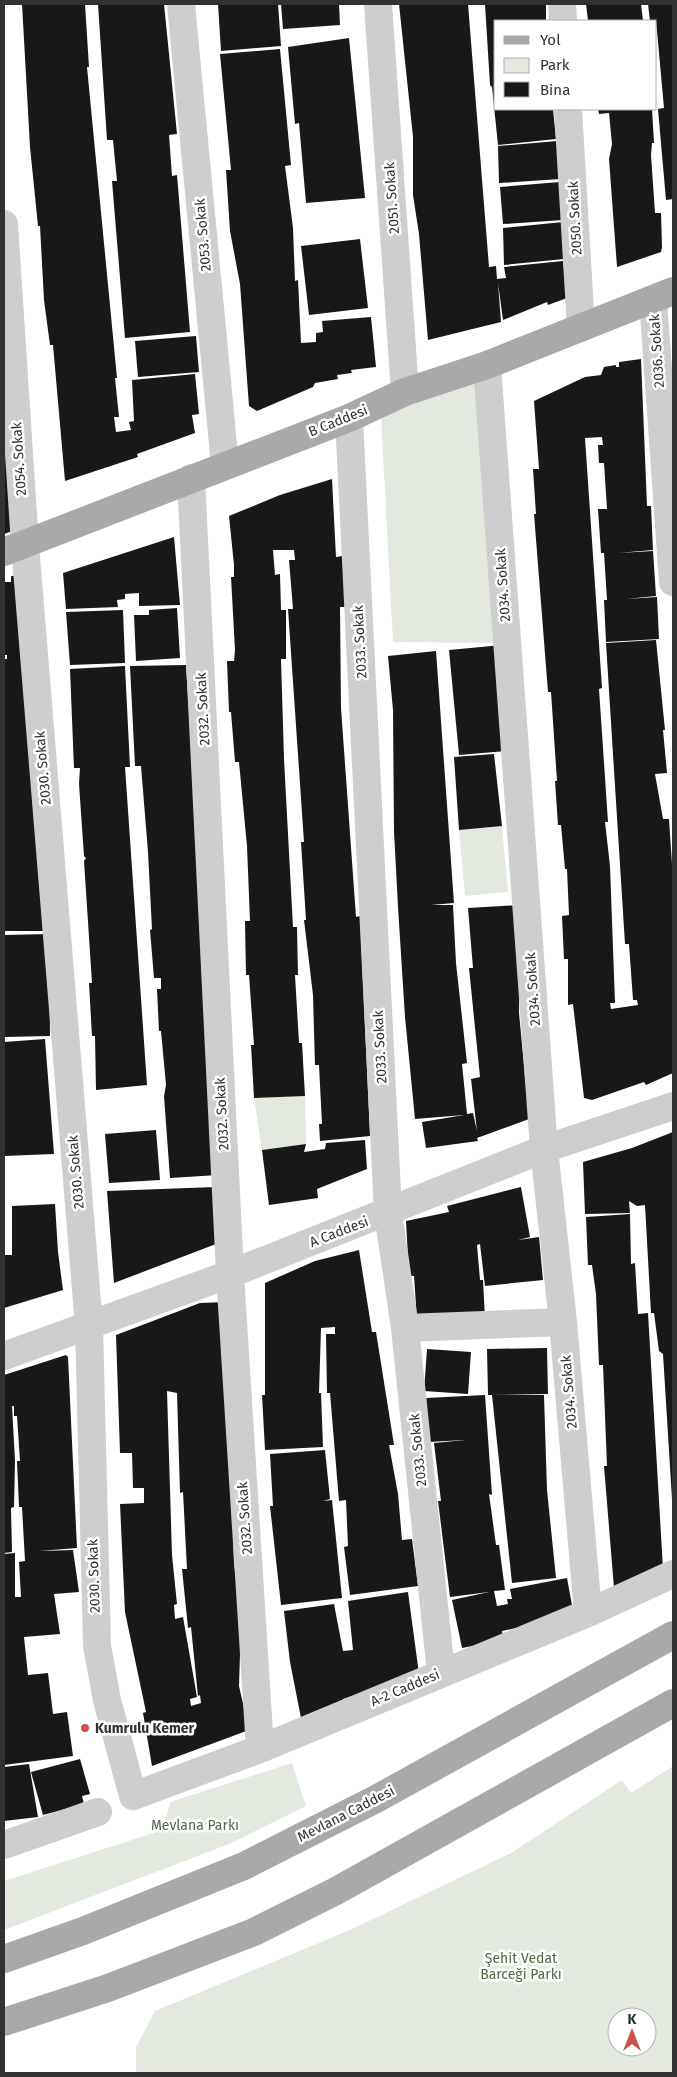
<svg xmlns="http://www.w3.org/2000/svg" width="677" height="2077" font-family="'Fira Sans',sans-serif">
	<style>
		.green { fill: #e3e9df; fill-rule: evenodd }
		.building { fill: #181818; fill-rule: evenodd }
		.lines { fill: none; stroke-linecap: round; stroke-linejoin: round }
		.minor { stroke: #cecece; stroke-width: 28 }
		.major { stroke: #a9a9a9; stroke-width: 28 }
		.poi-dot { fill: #d14f4b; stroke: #fff; stroke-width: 2 }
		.labels { text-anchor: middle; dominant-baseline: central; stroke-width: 5; stroke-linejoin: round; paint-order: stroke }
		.street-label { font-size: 14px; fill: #313131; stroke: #fff }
		.poi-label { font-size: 14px; font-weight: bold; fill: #313131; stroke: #fff; text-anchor: start }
		.park-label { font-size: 14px; fill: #516843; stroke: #fff }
	</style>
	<rect width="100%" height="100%" fill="#fff"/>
	<path class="green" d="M 480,376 L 500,643 L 393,642 L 381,416 Z
		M 502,826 L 508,892 L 465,896 L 459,830 Z
		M 305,1096 L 306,1144 L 262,1150 L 254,1098 Z
		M 292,1763 L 306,1806 L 229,1844 L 4,1930 L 4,1881 L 163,1830 L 170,1802 Z
		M 673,1766 L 673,2073 L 136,2073 L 136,2047 L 155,2011 L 350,1930 L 511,1853 L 622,1780 L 631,1793 ZM 617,2017 L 647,2017 L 647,2047 L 617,2047 Z"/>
	<path class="building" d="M 22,4 L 85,4 L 89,67 L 87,67 L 117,378 L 115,378 L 119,417 L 114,417 L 116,432 L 131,430 L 129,422 L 134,421 L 132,380 L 195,374 L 199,414 L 192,415 L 195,433 L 148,450 L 137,454 L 138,457 L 65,481 L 53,345 L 50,345 L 44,300 L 40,226 L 38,226 L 30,147 Z
		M 98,4 L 164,4 L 177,134 L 169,135 L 172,176 L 177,175 L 190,332 L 125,338 L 112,181 L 117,181 L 113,140 L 107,140 Z
		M 218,4 L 278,4 L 281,46 L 221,51 Z
		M 281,4 L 339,4 L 340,25 L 283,29 Z
		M 399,4 L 468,4 L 489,267 L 496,266 L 497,279 L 506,278 L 504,267 L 563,261 L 567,298 L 548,305 L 547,302 L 503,320 L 498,283 L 501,322 L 428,340 L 419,234 L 413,195 L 413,137 Z
		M 485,4 L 546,4 L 546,21 L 496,21 L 496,109 L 553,109 L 556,139 L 498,145 L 492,87 L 490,85 Z
		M 586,4 L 641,4 L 643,21 L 588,21 Z
		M 648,4 L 673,4 L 673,199 L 666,200 L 658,109 L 664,108 L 656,20 L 650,21 Z
		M 349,38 L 365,198 L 306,203 L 299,123 L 295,124 L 288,47 Z
		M 280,49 L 291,165 L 285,166 L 293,228 L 295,281 L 298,280 L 301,343 L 316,342 L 316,333 L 323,332 L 322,321 L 371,317 L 376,367 L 351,370 L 352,373 L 337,375 L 338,379 L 315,383 L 313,387 L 257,411 L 249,406 L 240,284 L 230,231 L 226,170 L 231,170 L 220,54 Z
		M 598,109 L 652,109 L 654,143 L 652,143 L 651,155 L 655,213 L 661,213 L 662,247 L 661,252 L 617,267 L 609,159 L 612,144 L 609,113 L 599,114 Z
		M 557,141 L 560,179 L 499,183 L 498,146 Z
		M 560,182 L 563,220 L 503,224 L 500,187 Z
		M 563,222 L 564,259 L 504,265 L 503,228 Z
		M 360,239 L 368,308 L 309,315 L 301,246 Z
		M 196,336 L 199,372 L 138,377 L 135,341 Z
		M 641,359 L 647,506 L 651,506 L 653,550 L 618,553 L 653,551 L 656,596 L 626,599 L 657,597 L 659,639 L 606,642 L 604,600 L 607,600 L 604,553 L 601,553 L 598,509 L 607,509 L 604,463 L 599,463 L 598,445 L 603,445 L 602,437 L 585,438 L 602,688 L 599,689 L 608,822 L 605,822 L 610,866 L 615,1003 L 610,1003 L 611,1009 L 638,1005 L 637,1000 L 633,1000 L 629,944 L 625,944 L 606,643 L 656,640 L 665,730 L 663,730 L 667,773 L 655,774 L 663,819 L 669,819 L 672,864 L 673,1073 L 646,1085 L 644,1082 L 592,1100 L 584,1098 L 573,1004 L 568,1005 L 568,959 L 564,959 L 562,916 L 569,915 L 567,869 L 565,869 L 561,825 L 558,825 L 555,781 L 557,781 L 551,692 L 548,692 L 534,514 L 536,514 L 533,469 L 539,469 L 534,401 L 585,377 L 601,375 L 604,367 L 616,365 L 616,367 L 619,367 L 619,362 Z
		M 4,404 L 15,530 L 4,534 Z
		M 332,479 L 336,557 L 342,556 L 348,607 L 340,607 L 341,708 L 356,917 L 360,916 L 370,1136 L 320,1141 L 319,1124 L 322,1124 L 319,1065 L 315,1065 L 313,995 L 304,920 L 306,920 L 301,842 L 304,842 L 288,609 L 293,609 L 289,560 L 295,560 L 294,550 L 273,550 L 275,575 L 280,574 L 281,610 L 286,610 L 286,659 L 281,659 L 284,759 L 293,927 L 297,927 L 298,975 L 295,975 L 299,1043 L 302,1043 L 305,1096 L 254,1098 L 251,1045 L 254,1045 L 249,975 L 246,975 L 245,921 L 250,921 L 247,846 L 239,762 L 235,762 L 231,712 L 229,712 L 227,661 L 234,661 L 235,650 L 231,577 L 234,577 L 234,565 L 229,516 L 280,495 Z
		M 174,537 L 180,605 L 139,606 L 139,593 L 125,594 L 125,599 L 117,600 L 118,607 L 66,609 L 63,573 Z
		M 25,575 L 43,931 L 4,931 L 4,659 L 7,659 L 7,655 L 4,655 L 4,582 L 11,582 L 11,576 Z
		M 177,608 L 180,658 L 136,661 L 134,615 L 149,615 L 149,610 Z
		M 123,610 L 125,663 L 70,665 L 66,612 Z
		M 502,645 L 506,751 L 459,755 L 449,650 Z
		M 436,651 L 454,903 L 431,905 L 453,905 L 456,963 L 467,1063 L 462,1064 L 467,1114 L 473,1113 L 477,1131 L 471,1079 L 480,1077 L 469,968 L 473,968 L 468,908 L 520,905 L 519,1013 L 529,1119 L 477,1138 L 478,1141 L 426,1148 L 422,1122 L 464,1115 L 415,1119 L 405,1017 L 398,907 L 394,831 L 393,710 L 388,656 Z
		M 186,665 L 218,1175 L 170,1178 L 164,1096 L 166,1085 L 161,1031 L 159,1031 L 157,989 L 161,989 L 161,978 L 154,978 L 150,930 L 152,929 L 148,852 L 141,766 L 135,766 L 130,666 Z
		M 125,666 L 130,767 L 125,767 L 147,1085 L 96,1090 L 95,1036 L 92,1036 L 89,983 L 92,983 L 84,861 L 86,858 L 84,856 L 79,784 L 80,768 L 74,768 L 70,669 Z
		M 494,754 L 502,826 L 459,830 L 454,757 Z
		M 49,934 L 50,1036 L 4,1037 L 4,935 Z
		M 45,1039 L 54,1154 L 4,1156 L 4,1042 Z
		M 156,1130 L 160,1180 L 109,1183 L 105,1134 Z
		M 673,1132 L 673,1499 L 672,1499 L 663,1354 L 659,1351 L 654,1313 L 651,1313 L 645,1205 L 637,1206 L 629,1201 L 630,1213 L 585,1214 L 583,1162 L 632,1148 Z
		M 365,1140 L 367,1169 L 317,1189 L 318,1198 L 269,1205 L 262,1150 L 306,1144 L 304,1152 L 325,1149 L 326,1143 Z
		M 216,1187 L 216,1244 L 114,1283 L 107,1191 Z
		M 521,1187 L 530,1237 L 518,1240 L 539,1237 L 543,1280 L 485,1286 L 480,1244 L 477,1245 L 480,1280 L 483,1280 L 485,1319 L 417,1320 L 414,1276 L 409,1276 L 406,1221 L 449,1212 L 447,1206 Z
		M 55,1204 L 58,1252 L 63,1290 L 4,1308 L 4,1255 L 12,1255 L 12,1206 Z
		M 630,1214 L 631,1264 L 635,1263 L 638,1314 L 648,1313 L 663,1569 L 614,1588 L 604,1466 L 607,1466 L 603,1365 L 599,1365 L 596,1294 L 592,1265 L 588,1265 L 586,1217 Z
		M 359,1250 L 372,1332 L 376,1332 L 394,1445 L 389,1445 L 398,1494 L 402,1540 L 412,1539 L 418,1586 L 350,1595 L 344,1547 L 348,1546 L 346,1500 L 339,1501 L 330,1393 L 327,1393 L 326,1334 L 335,1334 L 335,1327 L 321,1328 L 319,1393 L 321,1393 L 323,1447 L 265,1450 L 262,1395 L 265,1395 L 265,1283 L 315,1261 Z
		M 226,1302 L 234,1563 L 241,1622 L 239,1686 L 249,1730 L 152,1766 L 143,1713 L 146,1712 L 125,1612 L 120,1504 L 144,1503 L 144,1488 L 133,1488 L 132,1453 L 120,1453 L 116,1335 L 200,1303 ZM 167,1391 L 177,1393 L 180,1493 L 183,1492 L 187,1569 L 182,1569 L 188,1628 L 191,1627 L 198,1696 L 200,1695 L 201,1703 L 191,1706 L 190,1699 L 197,1697 L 183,1617 L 175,1619 L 174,1605 L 177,1604 L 172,1555 Z
		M 547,1348 L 548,1394 L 488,1395 L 487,1349 Z
		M 427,1349 L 471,1352 L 468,1394 L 424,1391 Z
		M 66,1355 L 68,1357 L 77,1548 L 39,1551 L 73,1550 L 79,1592 L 54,1594 L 60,1634 L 24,1637 L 28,1675 L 48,1673 L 53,1714 L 67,1712 L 73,1756 L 4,1765 L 4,1554 L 15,1553 L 15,1597 L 21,1597 L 19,1562 L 25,1561 L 22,1507 L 19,1507 L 17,1461 L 20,1461 L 17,1416 L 14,1416 L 14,1406 L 12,1406 L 15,1461 L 14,1507 L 11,1508 L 12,1552 L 4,1553 L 4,1375 Z
		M 485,1395 L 492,1495 L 489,1494 L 496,1545 L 499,1545 L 505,1590 L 494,1591 L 497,1606 L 508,1604 L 507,1599 L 512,1599 L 510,1589 L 567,1578 L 574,1616 L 502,1631 L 503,1640 L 462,1648 L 452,1600 L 489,1592 L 450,1597 L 438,1501 L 441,1501 L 434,1443 L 465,1440 L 428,1442 L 426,1398 Z
		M 492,1395 L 544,1395 L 547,1490 L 556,1578 L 512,1583 Z
		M 325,1450 L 330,1499 L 323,1501 L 332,1500 L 342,1598 L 281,1605 L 270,1506 L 273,1506 L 270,1454 Z
		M 408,1592 L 419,1674 L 343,1699 L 344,1702 L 332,1704 L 332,1708 L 301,1718 L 290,1662 L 284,1611 L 334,1604 L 343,1651 L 353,1650 L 348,1601 Z
		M 80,1759 L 90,1794 L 82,1796 L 84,1804 L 43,1815 L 31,1772 Z
		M 29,1764 L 38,1817 L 4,1821 L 4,1767 Z"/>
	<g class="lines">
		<path class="minor" d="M 181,4 L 225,465
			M 378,4 L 405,392
			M 562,4 L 563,21
			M 568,109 L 581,328
			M 4,224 L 25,545 L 89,1326 L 97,1646 L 107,1700 L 133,1796 L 260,1749 L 588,1613 L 673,1574
			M 653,299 L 673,582
			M 487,365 L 544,1149 L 563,1322 L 588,1613
			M 349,418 L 388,1213 L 405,1328 L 441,1673
			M 191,478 L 230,1274 L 260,1749
			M 405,1328 L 563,1322
			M 4,1356 L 230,1274 L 544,1149 L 673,1106
			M 4,1845 L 98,1812"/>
		<path class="major" d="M 4,552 L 349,418 L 405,392 L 487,365 L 673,291
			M 4,1959 L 83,1931 L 244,1866 L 376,1799 L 673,1635
			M 4,2022 L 108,1988 L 254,1932 L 336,1891 L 673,1703"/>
	</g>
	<circle class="poi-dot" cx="85" cy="1728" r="5"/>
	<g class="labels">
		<g class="street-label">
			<text transform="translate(392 198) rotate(-94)">2051. Sokak</text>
			<text transform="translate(575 218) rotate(-93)">2050. Sokak</text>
			<text transform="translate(203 235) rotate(-95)">2053. Sokak</text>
			<text transform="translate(657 351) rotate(-94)">2036. Sokak</text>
			<text transform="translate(338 421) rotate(-22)">B Caddesi</text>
			<text transform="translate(19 459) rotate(-94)">2054. Sokak</text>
			<text transform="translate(503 585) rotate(-94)">2034. Sokak</text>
			<text transform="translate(360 642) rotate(-93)">2033. Sokak</text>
			<text transform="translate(203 709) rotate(-93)">2032. Sokak</text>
			<text transform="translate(43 768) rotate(-95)">2030. Sokak</text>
			<text transform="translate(533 989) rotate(-94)">2034. Sokak</text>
			<text transform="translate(380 1047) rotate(-93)">2033. Sokak</text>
			<text transform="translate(222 1114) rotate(-93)">2032. Sokak</text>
			<text transform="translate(76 1172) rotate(-95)">2030. Sokak</text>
			<text transform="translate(339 1232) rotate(-21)">A Caddesi</text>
			<text transform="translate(569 1392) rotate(-95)">2034. Sokak</text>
			<text transform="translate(418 1450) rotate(-96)">2033. Sokak</text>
			<text transform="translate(245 1518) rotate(-94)">2032. Sokak</text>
			<text transform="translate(94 1576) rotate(-92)">2030. Sokak</text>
			<text transform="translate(405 1688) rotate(-23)">A-2 Caddesi</text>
			<text transform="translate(346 1814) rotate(-27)">Mevlana Caddesi</text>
		</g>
		<g class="poi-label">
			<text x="95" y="1728">Kumrulu Kemer</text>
		</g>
		<g class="park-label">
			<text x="195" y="1825">Mevlana Parkı</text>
			<text x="521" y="1958">Şehit Vedat<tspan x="521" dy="16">Barceği Parkı</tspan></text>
		</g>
	</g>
	<rect width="677" height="2077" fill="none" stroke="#313131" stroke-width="10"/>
	<rect x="494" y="20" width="162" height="90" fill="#ffffff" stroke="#adadad"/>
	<rect x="504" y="36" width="25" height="8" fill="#a9a9a9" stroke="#adadad"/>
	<text x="540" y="45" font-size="15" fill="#313131">Yol</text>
	<rect x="504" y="58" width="25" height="15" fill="#e3e9df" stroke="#adadad"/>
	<text x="540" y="70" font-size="15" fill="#313131">Park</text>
	<rect x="504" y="82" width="25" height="15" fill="#181818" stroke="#adadad"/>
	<text x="540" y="95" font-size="15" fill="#313131">Bina</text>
	<g transform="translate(632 2032)"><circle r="24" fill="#ffffff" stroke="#adadad"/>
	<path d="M0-4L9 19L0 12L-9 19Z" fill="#d14f4b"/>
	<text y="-8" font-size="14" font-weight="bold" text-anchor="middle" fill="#313131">K</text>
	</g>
</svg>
